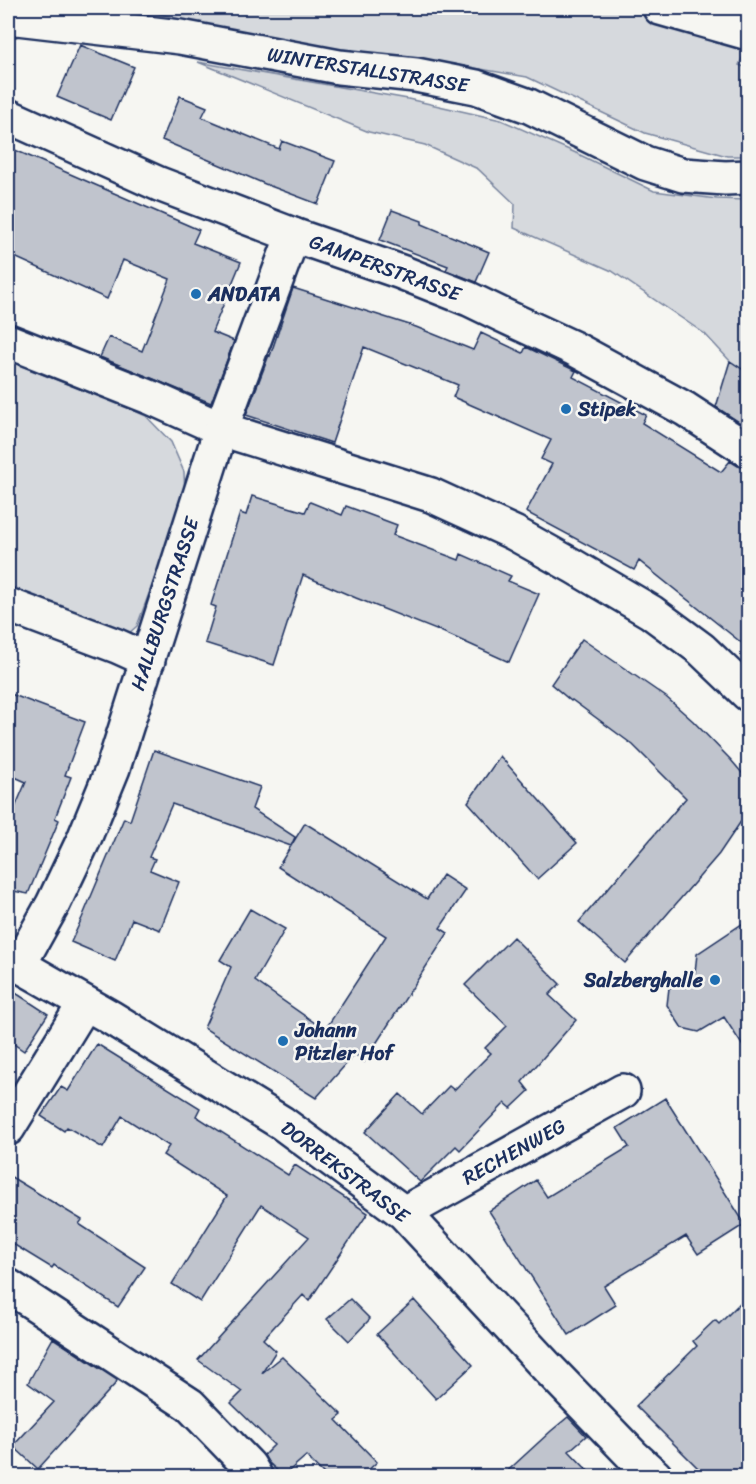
<svg xmlns="http://www.w3.org/2000/svg" width="756" height="1484" font-family="Sriracha,sans-serif">
	<style>
		.green { fill: #d6d9dd; stroke: #78849e; stroke-width: 1.5 }
		.building { fill: #c0c4cd; stroke: #1b2f5e; stroke-width: 1.5 }
		.lines { fill: none; stroke-linecap: round; stroke-linejoin: round }
		.street-casing { stroke: #1b2f5e; stroke-width: 38 }
		.secondary-casing { stroke: #1b2f5e; stroke-width: 38 }
		.street { stroke: #f6f6f2; stroke-width: 33 }
		.secondary { stroke: #f6f6f2; stroke-width: 33 }
		.poi-dot { fill: #1f6fb2; stroke: #f6f6f2; stroke-width: 2 }
		.labels { text-anchor: middle; dominant-baseline: central; stroke-width: 5; stroke-linejoin: round; paint-order: stroke }
		.street-label { font-size: 20px; fill: #1b2f5e; stroke: #f6f6f2 }
		.poi-label { font-size: 20px; font-weight: bold; fill: #1b2f5e; stroke: #f6f6f2; text-anchor: start }
	</style>
	<rect width="100%" height="100%" fill="#f6f6f2"/>
	<filter id="ink" filterUnits="userSpaceOnUse"><feTurbulence type="fractalNoise" baseFrequency=".0167" numOctaves="2"/><feDisplacementMap in="SourceGraphic" scale="12" xChannelSelector="R" yChannelSelector="G"/><feConvolveMatrix kernelMatrix="1 2 1 2 8 2 1 2 1" color-interpolation-filters="sRGB"/></filter>
	<g filter="url(#ink)">
		<path class="green" d="M 138,8 L 748,8 L 748,46 L 739,65 L 748,68 L 748,156 L 727,156 L 645,133 L 527,77 L 410,57 L 332,48 L 206,26 Z
			M 198,62 L 408,99 L 501,120 L 576,153 L 654,191 L 717,199 L 748,200 L 748,373 L 730,361 L 705,334 L 612,271 L 514,228 L 515,204 L 478,169 L 425,145 L 369,132 Z
			M 8,361 L 118,403 L 146,416 L 171,442 L 184,472 L 185,496 L 137,626 L 128,634 L 8,594 Z"/>
		<path class="building" d="M 80,45 L 134,67 L 111,120 L 57,97 Z
			M 180,96 L 207,107 L 202,117 L 279,149 L 282,141 L 335,161 L 318,204 L 265,184 L 162,140 Z
			M 8,147 L 199,230 L 193,243 L 241,262 L 212,332 L 234,341 L 211,403 L 100,357 L 109,337 L 142,351 L 170,279 L 123,260 L 107,299 L 8,254 Z
			M 392,210 L 422,221 L 422,224 L 489,252 L 476,282 L 446,270 L 448,266 L 380,240 Z
			M 293,288 L 416,327 L 473,350 L 481,333 L 523,353 L 526,347 L 576,371 L 573,377 L 646,415 L 642,423 L 721,472 L 730,461 L 738,466 L 748,468 L 748,648 L 639,561 L 634,570 L 526,512 L 552,464 L 541,459 L 551,440 L 453,397 L 458,385 L 364,347 L 332,443 L 246,415 L 269,355 L 270,356 Z
			M 730,361 L 748,373 L 748,428 L 716,407 Z
			M 252,496 L 305,512 L 310,502 L 342,515 L 346,506 L 397,525 L 393,535 L 459,560 L 461,554 L 511,576 L 508,581 L 539,594 L 509,662 L 436,629 L 436,630 L 356,598 L 303,575 L 274,665 L 205,643 L 216,607 L 211,605 L 240,513 L 246,515 Z
			M 582,639 L 666,697 L 693,721 L 731,760 L 748,780 L 748,811 L 719,854 L 625,963 L 579,922 L 686,798 L 633,745 L 572,700 L 571,701 L 551,684 Z
			M 8,693 L 85,722 L 65,775 L 71,777 L 55,818 L 59,820 L 28,894 L 8,890 L 8,824 L 26,782 L 8,774 Z
			M 154,750 L 260,787 L 252,809 L 295,837 L 291,846 L 172,804 L 149,857 L 155,859 L 150,870 L 179,882 L 160,930 L 132,919 L 115,961 L 71,942 L 82,918 L 124,818 L 130,821 Z
			M 500,756 L 577,843 L 537,879 L 468,802 Z
			M 305,823 L 427,899 L 443,875 L 466,890 L 440,928 L 448,933 L 364,1062 L 355,1054 L 316,1098 L 204,1028 L 231,967 L 220,960 L 250,909 L 285,929 L 255,981 L 325,1030 L 386,936 L 278,867 Z
			M 748,920 L 748,1054 L 724,1017 L 699,1032 L 682,1028 L 667,1005 L 669,988 L 695,972 L 697,954 Z
			M 513,937 L 560,984 L 549,995 L 576,1020 L 522,1082 L 529,1091 L 511,1108 L 505,1103 L 460,1150 L 456,1146 L 420,1182 L 365,1132 L 400,1094 L 422,1114 L 449,1086 L 454,1090 L 491,1053 L 485,1048 L 507,1026 L 465,985 Z
			M 8,988 L 48,1014 L 24,1051 L 8,1040 Z
			M 97,1044 L 200,1108 L 196,1116 L 288,1175 L 295,1165 L 368,1213 L 309,1301 L 303,1295 L 263,1339 L 276,1351 L 262,1373 L 282,1357 L 342,1415 L 336,1420 L 377,1462 L 362,1476 L 326,1476 L 306,1456 L 283,1476 L 268,1462 L 264,1455 L 274,1445 L 231,1403 L 242,1392 L 198,1360 L 309,1237 L 261,1205 L 200,1302 L 172,1284 L 227,1196 L 163,1155 L 169,1146 L 122,1116 L 103,1148 L 67,1127 L 64,1131 L 41,1116 L 61,1087 L 68,1091 Z
			M 665,1098 L 745,1224 L 698,1254 L 686,1236 L 604,1286 L 616,1305 L 569,1335 L 489,1211 L 536,1180 L 547,1197 L 629,1147 L 617,1128 Z
			M 8,1175 L 82,1220 L 79,1224 L 145,1267 L 118,1307 L 54,1265 L 52,1268 L 8,1241 Z
			M 748,1295 L 748,1476 L 706,1476 L 636,1406 L 697,1346 L 693,1341 L 715,1320 L 719,1324 Z
			M 350,1299 L 370,1319 L 349,1341 L 327,1319 Z
			M 414,1300 L 473,1365 L 436,1399 L 377,1334 Z
			M 53,1338 L 117,1380 L 116,1383 L 38,1469 L 13,1446 L 54,1402 L 28,1383 Z
			M 568,1417 L 586,1436 L 569,1451 L 593,1476 L 502,1476 L 551,1431 Z"/>
		<g class="lines">
			<defs>
				<path id="street" d="M 293,235 L 401,272 L 469,299 L 500,314 L 573,348 L 685,409 L 748,450
					M 8,341 L 152,398 L 221,429 L 431,495 L 514,533 L 573,566 L 651,612 L 701,649 L 748,694
					M 8,605 L 117,646 L 148,660
					M 19,965 L 110,1017 L 282,1123 L 404,1213 L 545,1365 L 633,1456 L 655,1476
					M 8,1128 L 85,1003
					M 404,1213 L 623,1091
					M 8,1286 L 190,1405 L 249,1466 L 255,1476"/>
				<path id="secondary" d="M 660,8 L 748,33
					M 8,20 L 17,18 L 180,37 L 339,67 L 416,75 L 476,87 L 529,106 L 645,163 L 683,175 L 725,178 L 748,177
					M 8,116 L 159,184 L 293,235 L 221,429 L 113,768 L 84,839 L 53,904 L 19,965 L 8,958"/>
			</defs>
			<use href="#street" class="street-casing"/>
			<use href="#secondary" class="secondary-casing"/>
			<use href="#street" class="street"/>
			<use href="#secondary" class="secondary"/>
		</g>
	</g>
	<g class="poi-dot">
		<circle cx="196" cy="294" r="6"/>
		<circle cx="566" cy="409" r="6"/>
		<circle cx="715" cy="980" r="6"/>
		<circle cx="283" cy="1041" r="6"/>
	</g>
	<g class="labels">
		<g class="street-label">
			<text transform="translate(368 70) rotate(9)">WINTERSTALLSTRASSE</text>
			<text transform="translate(385 268) rotate(20)">GAMPERSTRASSE</text>
			<text transform="translate(165 604) rotate(-72)">HALLBURGSTRASSE</text>
			<text transform="translate(514 1152) rotate(-29)">RECHENWEG</text>
			<text transform="translate(345 1172) rotate(37)">DORREKSTRASSE</text>
		</g>
		<g class="poi-label">
			<text x="208" y="294">ANDATA</text>
			<text x="578" y="409">Stipek</text>
			<text x="703" y="980" text-anchor="end">Salzberghalle</text>
			<text x="295" y="1030">Johann<tspan x="295" dy="23">Pitzler Hof</tspan></text>
		</g>
	</g>
	<rect width="756" height="1484" fill="none" stroke="#f6f6f2" stroke-width="30"/>
	<rect x="15" y="15" width="726" height="1454" fill="none" stroke="#1b2f5e" stroke-width="2" filter="url(#ink)"/>
</svg>
